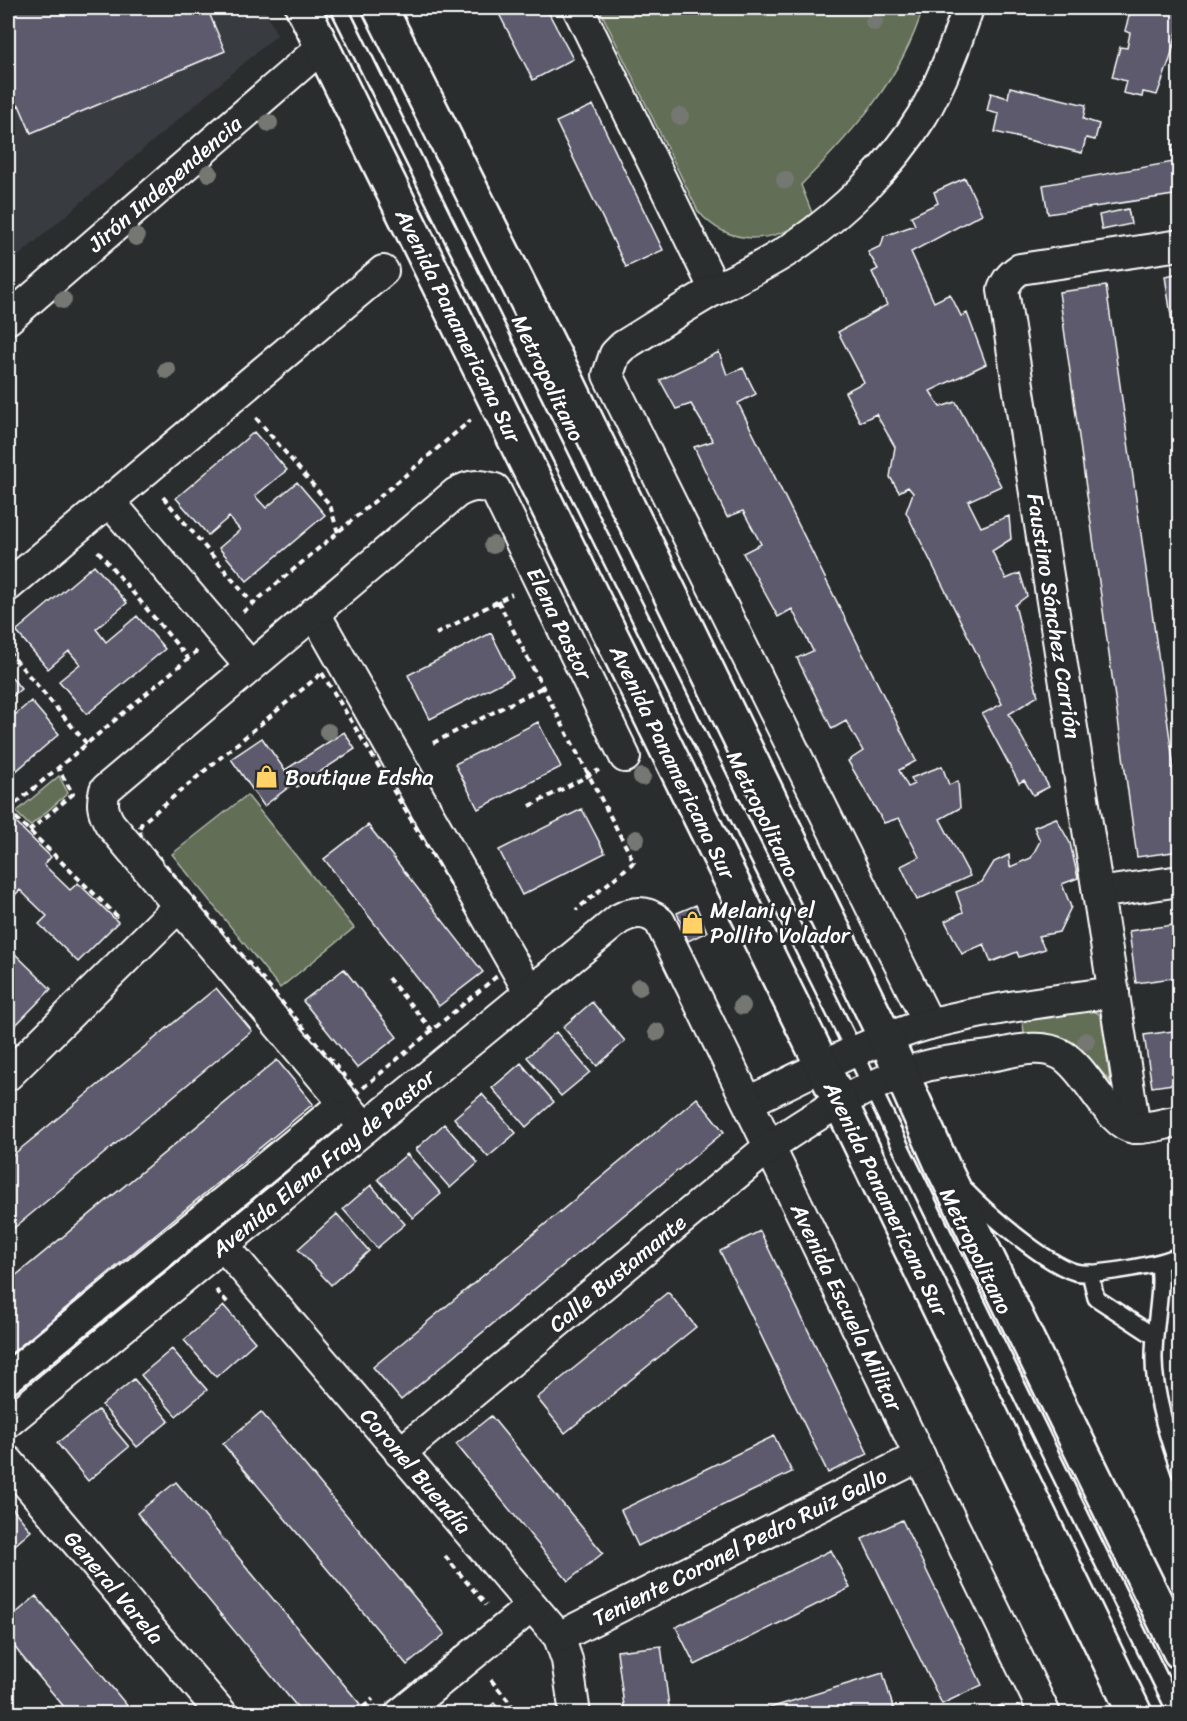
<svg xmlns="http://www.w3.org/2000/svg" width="1187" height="1721" font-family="Sriracha,sans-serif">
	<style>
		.built { fill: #393a41 }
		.green { fill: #626e55; stroke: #b0b6aa; stroke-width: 1.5 }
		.building { fill: #5b5a6c; stroke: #fff; stroke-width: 1.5 }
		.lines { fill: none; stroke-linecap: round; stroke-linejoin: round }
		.service-casing { stroke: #fff; stroke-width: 20 }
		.minor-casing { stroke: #fff; stroke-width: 34 }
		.primary-casing { stroke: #fff; stroke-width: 38 }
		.path { stroke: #fff; stroke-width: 4; stroke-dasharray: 6 4.5; stroke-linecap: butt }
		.service { stroke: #2a2d2e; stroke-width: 15 }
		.minor { stroke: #2a2d2e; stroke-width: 30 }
		.primary { stroke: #2a2d2e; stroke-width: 33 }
		.tree { fill: #747872 }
		.labels { text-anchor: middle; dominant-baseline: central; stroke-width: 5; stroke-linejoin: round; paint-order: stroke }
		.street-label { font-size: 22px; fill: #fff; stroke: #2a2d2e }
		.poi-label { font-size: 22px; fill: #fff; stroke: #2a2d2e; text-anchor: start }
	</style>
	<rect width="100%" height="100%" fill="#2a2d2e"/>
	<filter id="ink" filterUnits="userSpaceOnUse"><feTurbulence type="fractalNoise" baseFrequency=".0167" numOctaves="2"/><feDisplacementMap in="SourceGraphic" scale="12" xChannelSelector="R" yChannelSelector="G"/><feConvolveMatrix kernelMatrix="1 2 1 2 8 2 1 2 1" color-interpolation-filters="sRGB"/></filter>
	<g filter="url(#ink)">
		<path class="built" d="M 8,8 L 264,8 L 277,35 L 8,265 Z"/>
		<path class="green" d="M 599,8 L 923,8 C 902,79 852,133 801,185 L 812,213 C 778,245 729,248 698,211 Z
			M 59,776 L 68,793 L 30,826 L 16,812 Z
			M 247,795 L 354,928 L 280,988 L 172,854 Z
			M 1091,1011 L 1098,1013 L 1103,1020 L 1110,1082 C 1095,1064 1076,1037 1050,1036 C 1042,1035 1033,1037 1025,1037 L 1022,1020 Z"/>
		<path class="building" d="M 8,8 L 178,8 L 179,9 L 183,8 L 207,8 L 225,51 L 31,133 L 19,105 L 8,110 Z
			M 496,8 L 546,8 L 573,59 L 533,80 Z
			M 1131,8 L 1180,8 L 1178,16 L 1180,16 L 1180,21 L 1170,59 L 1157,95 L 1143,92 L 1142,97 L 1123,93 L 1126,81 L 1112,77 L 1120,47 L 1127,48 L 1130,33 L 1125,31 Z
			M 1010,87 L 1086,105 L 1083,119 L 1099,124 L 1095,140 L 1086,138 L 1082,153 L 995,132 L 999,114 L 987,111 L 991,93 L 1008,98 Z
			M 593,105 L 663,250 L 626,267 L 556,122 Z
			M 1180,143 L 1180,194 L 1048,214 L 1043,185 L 1174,162 L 1172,145 Z
			M 965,178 L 982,214 L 911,252 L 934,302 L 950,294 L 961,316 L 967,313 L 986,364 L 930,391 L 940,407 L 956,402 L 1001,486 L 968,501 L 981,527 L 1009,516 L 1011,539 L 992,551 L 1006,579 L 1020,573 L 1027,596 L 1015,605 L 1038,696 L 1009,714 L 1049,787 L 1033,795 L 1024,780 L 1019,783 L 982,714 L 1002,704 L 906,512 L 913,493 L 908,487 L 899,492 L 890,477 L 895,447 L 876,414 L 860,422 L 845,392 L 864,382 L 838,332 L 887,305 L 872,272 L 878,269 L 868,252 L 881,246 L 884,236 L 915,225 L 911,216 L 938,203 L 934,192 Z
			M 1128,209 L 1131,224 L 1102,230 L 1099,215 Z
			M 1180,273 L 1180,376 L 1165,276 Z
			M 1106,286 L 1180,810 L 1180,851 L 1137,857 L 1059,292 Z
			M 719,352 L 727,375 L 743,368 L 756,394 L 738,403 L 916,761 L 899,770 L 908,787 L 914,784 L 911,778 L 942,766 L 949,785 L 958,781 L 960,808 L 940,819 L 970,876 L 917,900 L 901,866 L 919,857 L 899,818 L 884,823 L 848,761 L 863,751 L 846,721 L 832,729 L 797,658 L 813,651 L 792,609 L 778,617 L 743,553 L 761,544 L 743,511 L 727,517 L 694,447 L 713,441 L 691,404 L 676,409 L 660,380 Z
			M 254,432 L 287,470 L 255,496 L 266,508 L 297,482 L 325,515 L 247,581 L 219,548 L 240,530 L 229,517 L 208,535 L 176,498 Z
			M 94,565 L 127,603 L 96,629 L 106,642 L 137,616 L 165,649 L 87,714 L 59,681 L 80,664 L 69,651 L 48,669 L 16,631 Z
			M 491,633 L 513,677 L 430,719 L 408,675 Z
			M 8,673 L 21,689 L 8,700 Z
			M 31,701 L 59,734 L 8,778 L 8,721 Z
			M 538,722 L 561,767 L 478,809 L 455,764 Z
			M 344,732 L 355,749 L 297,787 L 285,770 Z
			M 262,738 L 294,783 L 264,806 L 231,759 Z
			M 582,809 L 605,853 L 522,895 L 499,850 Z
			M 11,818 L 51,857 L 44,865 L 70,890 L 78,883 L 118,922 L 78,962 L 39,924 L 47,916 L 20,890 L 12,898 L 8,893 L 8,822 Z
			M 1056,818 L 1070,843 L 1078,878 L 1062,884 L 1071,907 L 1059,932 L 1038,936 L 1045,949 L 1019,957 L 1017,952 L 991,962 L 984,944 L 962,954 L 945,921 L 963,912 L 956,892 L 982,882 L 994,862 L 1009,855 L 1010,867 L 1031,858 L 1040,841 L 1034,827 Z
			M 368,825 L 483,972 L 439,1006 L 324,859 Z
			M 696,905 L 707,932 L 688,941 L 677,913 Z
			M 1180,924 L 1180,977 L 1136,983 L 1129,931 Z
			M 11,950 L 51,989 L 12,1029 L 8,1025 L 8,954 Z
			M 344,969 L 397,1037 L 357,1068 L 303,1001 Z
			M 216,988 L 252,1031 L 8,1233 L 8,1159 Z
			M 592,1002 L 625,1041 L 597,1066 L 563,1027 Z
			M 1180,1030 L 1180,1083 L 1152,1087 L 1144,1035 Z
			M 556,1032 L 590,1072 L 561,1096 L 527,1057 Z
			M 277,1060 L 313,1104 L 8,1356 L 8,1282 Z
			M 521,1063 L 554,1102 L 526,1127 L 492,1088 Z
			M 482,1094 L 516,1133 L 488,1157 L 454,1118 Z
			M 697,1098 L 724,1132 L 401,1400 L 373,1367 Z
			M 444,1124 L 478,1163 L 450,1188 L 416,1149 Z
			M 407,1154 L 441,1194 L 413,1218 L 378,1179 Z
			M 371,1185 L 405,1224 L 377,1248 L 343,1209 Z
			M 337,1214 L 369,1251 L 331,1285 L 298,1249 Z
			M 760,1231 L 868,1454 L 828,1473 L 720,1251 Z
			M 668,1292 L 696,1327 L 565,1433 L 537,1398 Z
			M 224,1306 L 255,1342 L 216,1377 L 184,1340 Z
			M 172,1349 L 207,1390 L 176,1416 L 141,1375 Z
			M 134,1379 L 169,1421 L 137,1447 L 102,1405 Z
			M 98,1410 L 129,1447 L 88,1481 L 57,1443 Z
			M 261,1412 L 445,1634 L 407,1665 L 223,1444 Z
			M 491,1416 L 603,1553 L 568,1581 L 456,1444 Z
			M 774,1436 L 792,1472 L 638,1546 L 621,1510 Z
			M 176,1482 L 360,1704 L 348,1714 L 303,1714 L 137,1513 Z
			M 8,1503 L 31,1531 L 8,1551 Z
			M 902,1520 L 982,1685 L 942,1704 L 862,1539 Z
			M 831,1550 L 850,1588 L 695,1665 L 676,1627 Z
			M 36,1596 L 134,1714 L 70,1714 L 20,1654 L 8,1638 L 8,1620 Z
			M 661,1646 L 670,1714 L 625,1714 L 617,1651 Z
			M 883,1673 L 895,1714 L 750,1714 Z
			M 494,1703 L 503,1714 L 481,1714 Z"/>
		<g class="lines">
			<defs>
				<path id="service" d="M 339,8 L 855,1053 L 1177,1714
					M 964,1189 C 986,1212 1046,1264 1075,1272 C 1094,1277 1162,1264 1180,1255
					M 1159,1263 C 1163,1293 1154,1324 1154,1355 C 1153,1389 1168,1439 1180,1472
					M 1090,1273 L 1096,1298 L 1154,1336"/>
				<g id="minor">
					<path d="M 578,8 L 715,290"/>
					<path id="s1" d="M 8,319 L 322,47"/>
					<path d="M 109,501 L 250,666"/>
					<path d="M 8,586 L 383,271"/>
					<path d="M 314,612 L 530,993"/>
					<path d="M 1098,893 L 1180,881"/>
					<path d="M 929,1024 L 608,375 L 615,354 L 623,346 C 654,327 684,307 716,289 C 743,275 771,263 796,245 C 843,213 892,165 922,116 C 942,83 956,44 968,8"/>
					<path d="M 8,1075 L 179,906"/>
					<path d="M 748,1102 C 806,1075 867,1041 929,1024 C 989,1008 1052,1001 1114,992"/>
					<path id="s2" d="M 365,1128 L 110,824 C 103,812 101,804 105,790 L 456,493 C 470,485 479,484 495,489 L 625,757"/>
					<path d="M 1135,1128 L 1003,290 C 1007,280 1011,275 1020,269 L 1180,245"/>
					<path id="s3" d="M 223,1245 L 559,1637 L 567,1660 L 575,1714"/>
					<path d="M 8,1378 L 331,1114"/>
					<path id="s4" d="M 8,1422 L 619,919 C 634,911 647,910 660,922 L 1045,1714"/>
					<path id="s5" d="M 400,1453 L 769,1147 C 817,1114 867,1083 923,1067 C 946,1060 971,1059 995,1055 C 1016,1051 1041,1043 1062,1055 C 1087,1069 1109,1125 1134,1128 C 1148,1129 1166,1123 1180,1121"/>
					<path id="s6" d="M 8,1461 L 222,1714"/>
					<path id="s7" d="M 559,1637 L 920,1456"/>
					<path d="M 400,1714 L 532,1606"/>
				</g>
				<g id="primary">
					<path id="s8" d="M 303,8 L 840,1102 L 1135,1714"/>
					<path d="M 380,8 L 567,381 L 886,1039 L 943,1167 L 1180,1652"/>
				</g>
			</defs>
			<use href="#service" class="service-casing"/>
			<use href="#minor" class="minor-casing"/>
			<use href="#primary" class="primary-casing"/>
			<path class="path" d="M 256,418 L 330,505 L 338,533
				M 163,497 L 253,604
				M 98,551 L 188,658
				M 498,601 L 634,862 L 576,910
				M 243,612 L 471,420
				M 436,634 L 512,594
				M 8,651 L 87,744
				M 322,673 L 503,971 L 358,1092 L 141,836 L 139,829 L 142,823 Z
				M 433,743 L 543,687
				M 530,806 L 599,770
				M 8,810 L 120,919
				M 8,810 L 197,651
				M 29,831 L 73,794 L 58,768
				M 388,978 L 432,1030
				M 216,1290 L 229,1304
				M 445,1556 L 486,1605
				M 491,1680 L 519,1714
				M 355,1714 L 373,1699
				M 978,1714 L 1006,1705"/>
			<use href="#service" class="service"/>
			<use href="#minor" class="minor"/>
			<use href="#primary" class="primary"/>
		</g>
		<g class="tree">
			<circle cx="874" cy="22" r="9"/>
			<circle cx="680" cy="116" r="9"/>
			<circle cx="269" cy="123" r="9"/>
			<circle cx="209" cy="173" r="9"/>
			<circle cx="785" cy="180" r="9"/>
			<circle cx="136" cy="237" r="9"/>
			<circle cx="63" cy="300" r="9"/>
			<circle cx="167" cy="370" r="9"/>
			<circle cx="493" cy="545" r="9"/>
			<circle cx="328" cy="732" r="9"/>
			<circle cx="642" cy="777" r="9"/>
			<circle cx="636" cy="839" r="9"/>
			<circle cx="639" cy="987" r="9"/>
			<circle cx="742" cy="1006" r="9"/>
			<circle cx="657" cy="1032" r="9"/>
			<circle cx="1086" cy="1041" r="9"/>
		</g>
	</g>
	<defs>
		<symbol id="shop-bare" viewBox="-9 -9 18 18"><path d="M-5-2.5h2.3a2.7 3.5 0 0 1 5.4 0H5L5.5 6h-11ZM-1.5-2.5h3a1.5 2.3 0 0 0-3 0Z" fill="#ffd166" stroke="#2a2d2e" stroke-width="2.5" paint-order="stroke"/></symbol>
	</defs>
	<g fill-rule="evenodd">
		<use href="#shop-bare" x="250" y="760" width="33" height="33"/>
		<use href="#shop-bare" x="676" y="906" width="33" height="33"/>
	</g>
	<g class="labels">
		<g class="street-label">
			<text stroke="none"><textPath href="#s1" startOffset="207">Jirón Independencia</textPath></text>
			<text stroke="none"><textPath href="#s8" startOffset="354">Avenida Panamericana Sur</textPath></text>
			<text transform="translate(548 378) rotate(64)">Metropolitano</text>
			<text transform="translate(1054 616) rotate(81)">Faustino Sánchez Carrión</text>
			<text stroke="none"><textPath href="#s2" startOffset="1082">Elena Pastor</textPath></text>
			<text stroke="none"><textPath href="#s8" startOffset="840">Avenida Panamericana Sur</textPath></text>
			<text transform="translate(763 814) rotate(64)">Metropolitano</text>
			<text stroke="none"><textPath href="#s4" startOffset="408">Avenida Elena Fray de Pastor</textPath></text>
			<text stroke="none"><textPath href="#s8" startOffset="1326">Avenida Panamericana Sur</textPath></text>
			<text transform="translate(976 1251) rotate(64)">Metropolitano</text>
			<text stroke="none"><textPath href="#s5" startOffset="282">Calle Bustamante</textPath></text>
			<text stroke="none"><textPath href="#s4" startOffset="1264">Avenida Escuela Militar</textPath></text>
			<text stroke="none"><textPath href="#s3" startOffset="297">Coronel Buendía</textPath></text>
			<text stroke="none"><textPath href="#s7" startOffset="202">Teniente Coronel Pedro Ruiz Gallo</textPath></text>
			<text stroke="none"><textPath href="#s6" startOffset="165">General Varela</textPath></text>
		</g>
		<g class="poi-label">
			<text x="285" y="777">Boutique Edsha</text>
			<text x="710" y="910">Melani y el<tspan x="710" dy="25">Pollito Volador</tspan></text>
		</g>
	</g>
	<rect width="1187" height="1721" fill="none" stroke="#2a2d2e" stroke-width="30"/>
	<rect x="15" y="15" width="1157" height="1691" fill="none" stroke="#fff" stroke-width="2" filter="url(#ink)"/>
</svg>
